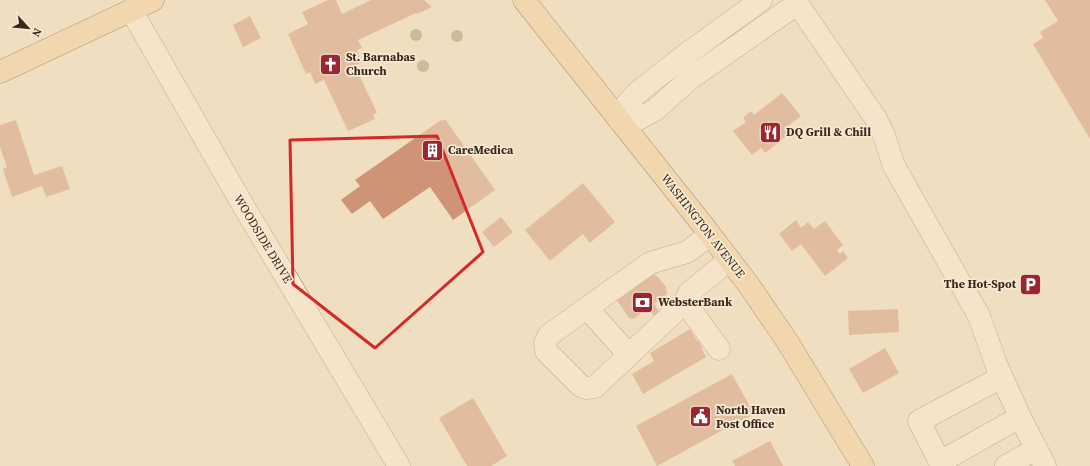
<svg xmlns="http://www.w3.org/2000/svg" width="1090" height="466" font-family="'Source Serif 4',serif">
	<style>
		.building { fill: #cf9376 }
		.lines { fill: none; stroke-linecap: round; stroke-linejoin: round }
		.minor-casing { stroke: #8a6e58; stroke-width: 23 }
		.major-casing { stroke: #573d2d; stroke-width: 23 }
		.minor { stroke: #faecd5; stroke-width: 22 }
		.major { stroke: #f4cf98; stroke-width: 22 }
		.tree { fill: #97936a }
		.marked { fill: none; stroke: #d62828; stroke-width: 3; stroke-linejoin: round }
		.labels { text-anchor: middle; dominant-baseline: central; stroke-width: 3.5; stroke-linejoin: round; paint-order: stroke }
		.poi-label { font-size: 12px; font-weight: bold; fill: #39281d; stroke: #f7e9d1; text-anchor: start }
		.street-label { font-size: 12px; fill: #39281d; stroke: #f7e9d1 }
	</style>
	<rect width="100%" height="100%" fill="#f0dec1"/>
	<path class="building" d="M 328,0 L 336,0 L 342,14 L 371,0 L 424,0 L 432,7 L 417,14 L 416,13 L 358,40 L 362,48 L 357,50 L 362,62 L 355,66 L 377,113 L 373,115 L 375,119 L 348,131 L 324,80 L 315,84 L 310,72 L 306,74 L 288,34 L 308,24 L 302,12 Z
		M 1045,0 L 1090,0 L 1090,139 L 1033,44 L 1043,38 L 1040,32 L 1058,21 Z
		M 250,16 L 261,38 L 243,47 L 233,25 Z
		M 782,93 L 801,116 L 784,129 L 788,135 L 765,153 L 761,148 L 752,155 L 733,131 L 746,122 L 743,118 L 751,111 L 754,115 Z
		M 445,119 L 495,190 L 453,220 L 430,187 L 383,219 L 370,201 L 352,214 L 341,200 L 360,186 L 355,180 L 441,120 L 442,121 Z
		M 16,120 L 34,175 L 62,166 L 70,189 L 46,197 L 42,186 L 12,197 L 3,169 L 7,167 L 0,147 L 0,125 Z
		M 583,183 L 615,222 L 590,243 L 583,234 L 550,261 L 525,230 Z
		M 501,217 L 513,232 L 494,247 L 482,232 Z
		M 796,220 L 801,228 L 808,222 L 814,229 L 825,221 L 843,245 L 837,250 L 840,254 L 843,251 L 848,258 L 825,276 L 801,244 L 792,251 L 779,234 Z
		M 652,273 L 658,277 L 666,287 L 667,294 L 654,304 L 663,317 L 659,320 L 647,309 L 633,319 L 629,318 L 616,299 Z
		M 898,309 L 899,332 L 849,335 L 848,311 Z
		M 690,329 L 697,341 L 698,340 L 702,347 L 701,347 L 706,357 L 643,394 L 632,374 L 654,361 L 650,353 Z
		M 885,348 L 899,373 L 863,393 L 849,369 Z
		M 732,374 L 754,414 L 742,421 L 741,420 L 657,466 L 636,426 Z
		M 473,398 L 507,456 L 491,466 L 467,466 L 439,418 Z
		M 770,441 L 783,466 L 735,466 L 732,461 Z"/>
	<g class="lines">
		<defs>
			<path id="minor" d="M 761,0 L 684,56 L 637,93 L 626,105 L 621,122 L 638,119 L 655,110 L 691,78 L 797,4
				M 795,0 L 876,119 L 884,135 L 894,166 L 979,316 L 996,364 L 1020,417 L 1045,466
				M 131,10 L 244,207 L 399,466
				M 710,235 L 687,252 L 650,263 L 549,335 L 545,343 L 546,351 L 581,386 L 586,388 L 595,387 L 685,302 L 689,293 L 729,260
				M 685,302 L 719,349
				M 587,308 L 629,355
				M 1002,377 L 919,421 L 940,462 L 1020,417
				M 1006,466 L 1036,449"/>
			<path id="major" d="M 524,0 L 702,224 L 748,284 L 787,341 L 863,466
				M 0,72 L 153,0"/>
		</defs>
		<use href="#minor" class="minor-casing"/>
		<use href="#major" class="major-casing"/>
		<use href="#minor" class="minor"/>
		<use href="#major" class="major"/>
	</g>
	<g class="tree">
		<circle cx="416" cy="35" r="6"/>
		<circle cx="457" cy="36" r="6"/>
		<circle cx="423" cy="66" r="6"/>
	</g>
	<path d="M0 0H1090V466H0ZM 437,136 L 483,252 L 375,348 L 293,284 L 290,140 Z" fill="#f0dec1" fill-opacity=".55" fill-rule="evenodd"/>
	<path class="marked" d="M 437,136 L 483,252 L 375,348 L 293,284 L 290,140 Z"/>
	<defs>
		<symbol id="church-square" viewBox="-11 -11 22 22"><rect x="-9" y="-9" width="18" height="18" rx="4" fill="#9b2631" stroke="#f7e9d1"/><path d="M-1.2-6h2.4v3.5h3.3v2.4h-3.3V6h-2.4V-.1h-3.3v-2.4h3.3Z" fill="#fff"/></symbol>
		<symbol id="restaurant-square" viewBox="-11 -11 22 22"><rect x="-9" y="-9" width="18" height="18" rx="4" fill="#9b2631" stroke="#f7e9d1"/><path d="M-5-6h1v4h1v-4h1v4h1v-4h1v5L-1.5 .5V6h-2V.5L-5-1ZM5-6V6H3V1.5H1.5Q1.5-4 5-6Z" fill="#fff"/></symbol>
		<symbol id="building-square" viewBox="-11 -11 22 22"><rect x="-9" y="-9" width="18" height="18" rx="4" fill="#9b2631" stroke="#f7e9d1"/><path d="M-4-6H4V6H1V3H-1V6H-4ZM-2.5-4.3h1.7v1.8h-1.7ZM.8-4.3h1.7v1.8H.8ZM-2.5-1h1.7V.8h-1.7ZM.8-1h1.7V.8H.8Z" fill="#fff"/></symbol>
		<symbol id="parking-square" viewBox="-11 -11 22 22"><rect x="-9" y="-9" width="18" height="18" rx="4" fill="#9b2631" stroke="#f7e9d1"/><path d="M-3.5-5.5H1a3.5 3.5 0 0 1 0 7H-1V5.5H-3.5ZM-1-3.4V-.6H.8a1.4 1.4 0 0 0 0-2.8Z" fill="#fff"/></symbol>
		<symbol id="bank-square" viewBox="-11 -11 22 22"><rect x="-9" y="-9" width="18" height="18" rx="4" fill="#9b2631" stroke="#f7e9d1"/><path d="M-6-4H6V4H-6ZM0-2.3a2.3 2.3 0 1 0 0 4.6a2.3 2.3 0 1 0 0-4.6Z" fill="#fff"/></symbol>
		<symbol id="civic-square" viewBox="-11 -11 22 22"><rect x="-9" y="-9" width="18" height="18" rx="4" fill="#9b2631" stroke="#f7e9d1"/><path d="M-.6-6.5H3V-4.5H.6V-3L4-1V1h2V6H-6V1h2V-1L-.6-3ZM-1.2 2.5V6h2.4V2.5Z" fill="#fff"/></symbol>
	</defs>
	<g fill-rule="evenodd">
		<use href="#church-square" x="318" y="52" width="25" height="25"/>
		<use href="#restaurant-square" x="758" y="120" width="25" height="25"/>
		<use href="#building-square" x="420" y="138" width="25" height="25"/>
		<use href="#parking-square" x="1018" y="272" width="25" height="25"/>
		<use href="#bank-square" x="630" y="290" width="25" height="25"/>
		<use href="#civic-square" x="688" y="404" width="25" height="25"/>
	</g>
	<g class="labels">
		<g class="poi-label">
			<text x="346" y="57">St. Barnabas<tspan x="346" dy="14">Church</tspan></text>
			<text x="786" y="132">DQ Grill &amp; Chill</text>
			<text x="448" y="150">CareMedica</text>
			<text x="1016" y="284" text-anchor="end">The Hot-Spot</text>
			<text x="658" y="302">WebsterBank</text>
			<text x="716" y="410">North Haven<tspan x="716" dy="14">Post Office</tspan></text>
		</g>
		<g class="street-label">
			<text transform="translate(703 226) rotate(52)">WASHINGTON AVENUE</text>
			<text transform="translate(263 239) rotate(59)">WOODSIDE DRIVE</text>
		</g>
	</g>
	<g transform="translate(28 28) rotate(117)" stroke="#f7e9d1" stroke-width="3" paint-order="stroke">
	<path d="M0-3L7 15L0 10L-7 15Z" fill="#39281d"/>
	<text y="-6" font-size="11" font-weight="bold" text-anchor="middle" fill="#39281d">N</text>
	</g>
</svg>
